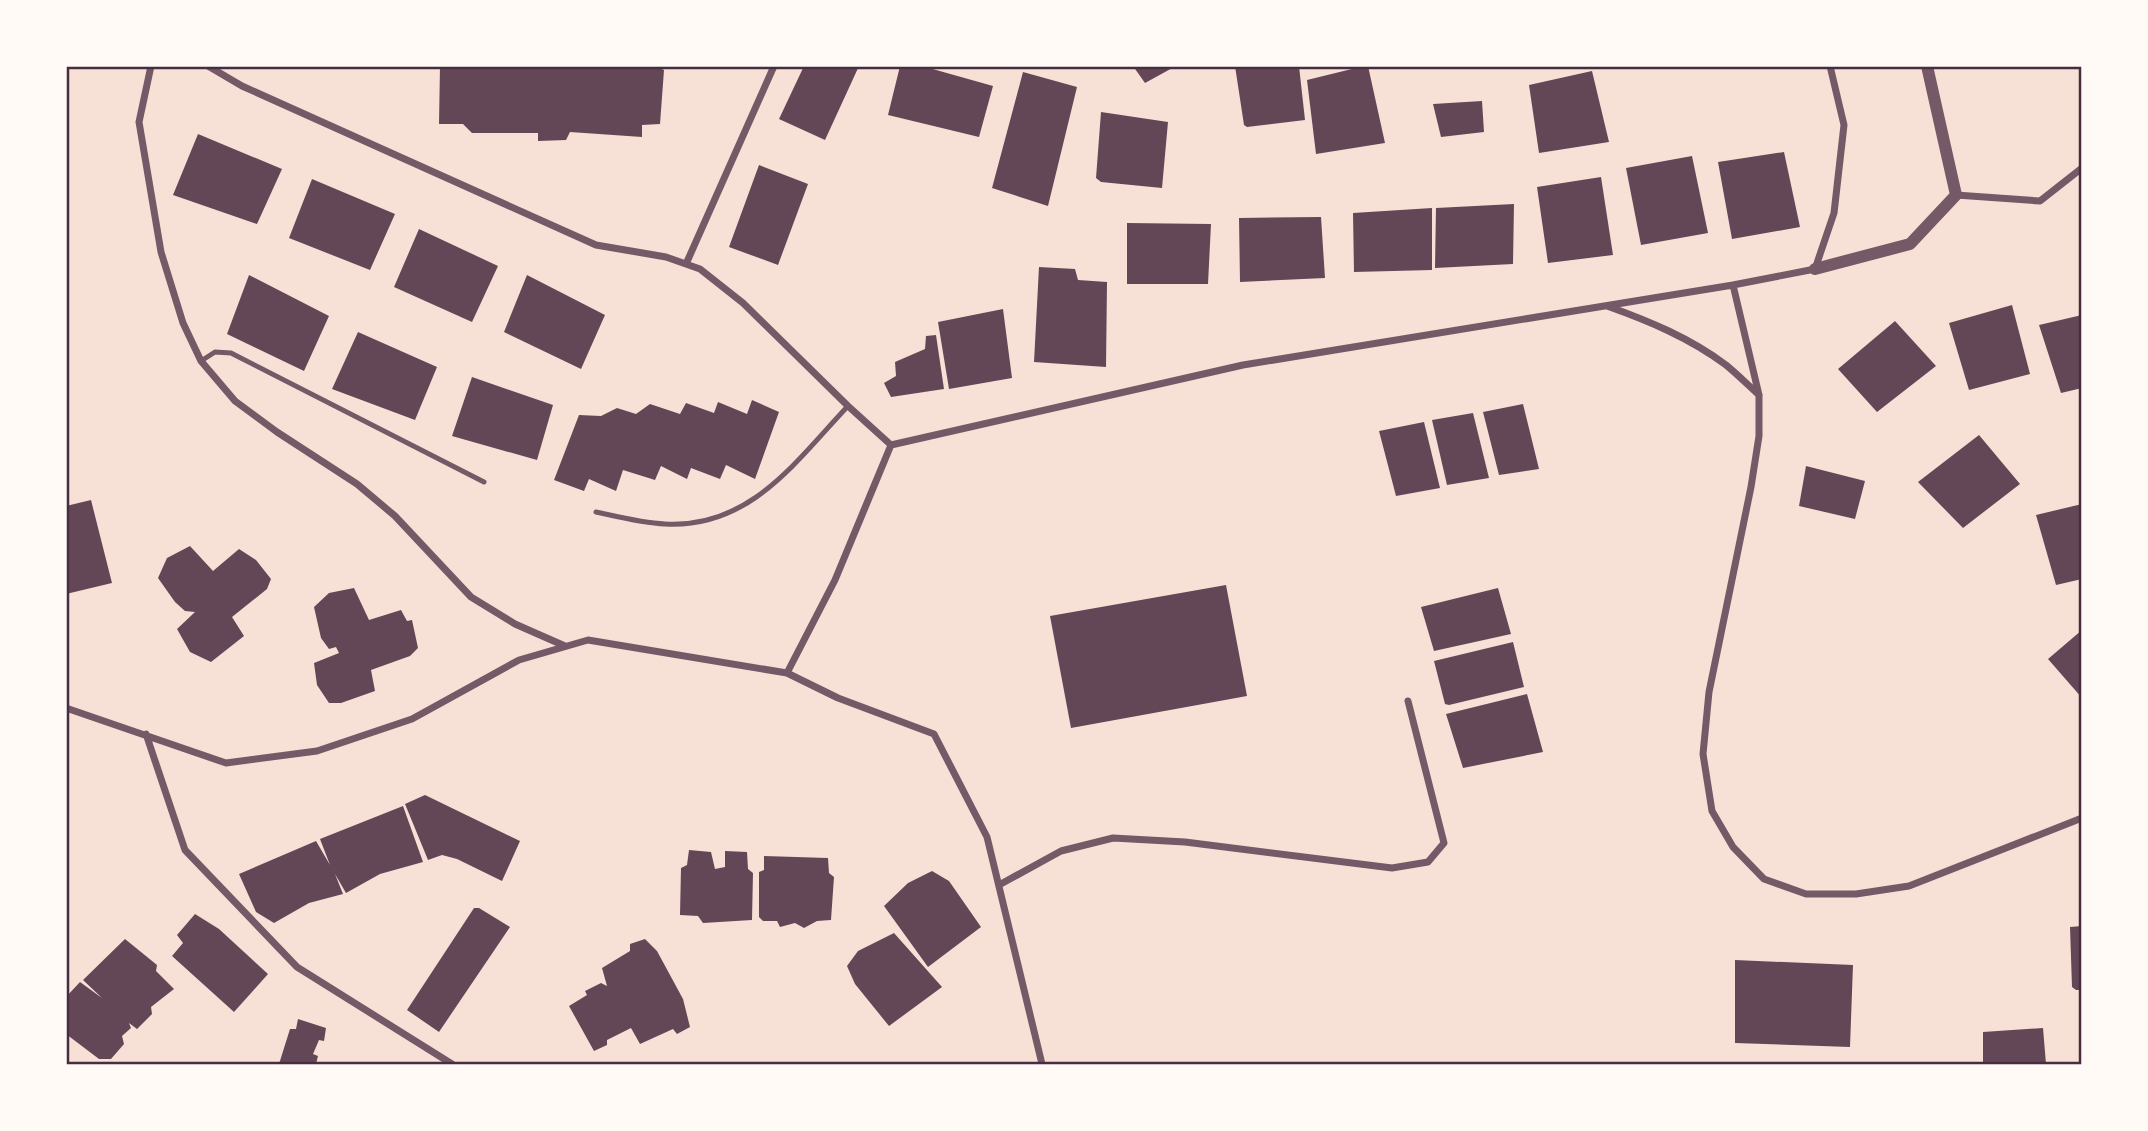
<svg xmlns="http://www.w3.org/2000/svg" width="2148" height="1131" font-family="Barlow,sans-serif">
	<style>
		.building { fill: #644757 }
		.lines { fill: none; stroke-linecap: round; stroke-linejoin: round }
		.service { stroke: #755966; stroke-width: 5 }
		.minor { stroke: #755966; stroke-width: 7 }
		.tertiary { stroke: #755966; stroke-width: 12 }
		.neatline { fill: none; stroke: #4a2c40; stroke-width: 2.5 }
	</style>
	<rect width="100%" height="100%" fill="#f7e1d7"/>
	<path class="building" d="M 440,66 L 655,66 L 664,70 L 660,124 L 642,125 L 642,137 L 570,132 L 566,140 L 538,141 L 538,133 L 472,133 L 463,124 L 439,124 Z
		M 804,66 L 859,66 L 825,140 L 779,119 Z
		M 900,66 L 922,66 L 993,86 L 979,137 L 888,115 Z
		M 1133,66 L 1176,66 L 1145,83 Z
		M 1235,66 L 1299,66 L 1305,120 L 1247,127 L 1244,125 Z
		M 1364,66 L 1368,66 L 1385,143 L 1316,154 L 1307,80 Z
		M 1592,71 L 1609,142 L 1539,153 L 1529,85 Z
		M 1023,72 L 1077,87 L 1048,206 L 992,188 Z
		M 1482,101 L 1484,132 L 1441,137 L 1433,104 Z
		M 1101,112 L 1168,122 L 1162,188 L 1101,182 L 1096,178 Z
		M 198,134 L 282,169 L 257,224 L 173,195 Z
		M 1784,152 L 1800,227 L 1732,239 L 1718,162 Z
		M 1692,156 L 1708,233 L 1641,245 L 1626,168 Z
		M 759,165 L 808,184 L 778,265 L 729,247 Z
		M 1601,177 L 1613,255 L 1548,263 L 1537,187 Z
		M 312,179 L 395,214 L 370,270 L 289,238 Z
		M 1514,204 L 1513,264 L 1435,268 L 1436,208 Z
		M 1432,208 L 1432,270 L 1354,272 L 1353,213 Z
		M 1321,217 L 1325,278 L 1240,282 L 1239,218 Z
		M 1127,223 L 1211,224 L 1208,284 L 1127,284 Z
		M 419,229 L 498,266 L 472,322 L 394,287 Z
		M 1039,267 L 1075,269 L 1078,280 L 1107,282 L 1106,367 L 1034,362 Z
		M 249,275 L 329,316 L 304,371 L 227,334 Z
		M 527,275 L 605,315 L 581,369 L 504,332 Z
		M 2012,305 L 2030,374 L 1969,390 L 1949,323 Z
		M 1003,309 L 1012,378 L 949,389 L 938,322 Z
		M 2082,315 L 2082,388 L 2061,393 L 2039,325 Z
		M 1895,321 L 1936,366 L 1877,412 L 1838,369 Z
		M 358,332 L 437,367 L 415,420 L 332,389 Z
		M 936,335 L 944,389 L 891,397 L 884,383 L 896,376 L 895,362 L 925,349 L 926,336 Z
		M 472,377 L 553,405 L 537,460 L 452,436 Z
		M 752,400 L 779,412 L 755,479 L 726,465 L 720,479 L 691,468 L 687,479 L 661,466 L 655,480 L 623,470 L 616,491 L 589,479 L 584,491 L 554,480 L 579,415 L 601,416 L 617,408 L 636,414 L 650,404 L 680,414 L 686,403 L 714,413 L 718,402 L 747,414 Z
		M 1523,404 L 1539,469 L 1499,475 L 1483,412 Z
		M 1473,413 L 1489,478 L 1447,485 L 1432,420 Z
		M 1424,422 L 1440,488 L 1396,496 L 1379,431 Z
		M 1979,435 L 2020,484 L 1963,528 L 1918,482 Z
		M 1806,466 L 1865,481 L 1855,519 L 1799,506 Z
		M 91,500 L 112,583 L 66,594 L 66,506 Z
		M 2082,504 L 2082,579 L 2056,585 L 2036,515 Z
		M 190,546 L 213,571 L 239,549 L 256,560 L 271,579 L 267,589 L 232,617 L 244,636 L 211,662 L 190,652 L 177,629 L 195,612 L 185,611 L 175,602 L 158,578 L 167,558 Z
		M 1226,585 L 1247,696 L 1071,728 L 1050,616 Z
		M 354,588 L 369,620 L 401,610 L 407,621 L 412,620 L 418,648 L 410,656 L 371,670 L 375,691 L 341,703 L 329,703 L 317,685 L 314,663 L 339,653 L 336,647 L 329,649 L 321,638 L 314,607 L 329,593 Z
		M 1498,588 L 1511,634 L 1434,651 L 1421,607 Z
		M 2082,630 L 2082,698 L 2048,659 Z
		M 1513,642 L 1524,687 L 1449,705 L 1445,704 L 1434,661 Z
		M 1527,694 L 1543,752 L 1463,768 L 1446,714 Z
		M 425,795 L 520,841 L 502,881 L 457,859 L 442,855 L 428,860 L 405,804 Z
		M 403,806 L 423,862 L 380,874 L 346,893 L 335,874 L 343,894 L 309,903 L 274,923 L 256,912 L 239,874 L 316,841 L 330,865 L 320,839 Z
		M 689,850 L 711,852 L 715,869 L 725,867 L 725,851 L 747,852 L 748,869 L 753,873 L 752,920 L 703,923 L 698,916 L 680,915 L 681,868 L 687,865 Z
		M 764,856 L 828,858 L 829,873 L 834,877 L 831,920 L 817,921 L 804,928 L 795,923 L 780,927 L 777,921 L 763,921 L 759,917 L 759,872 L 764,870 Z
		M 932,871 L 949,881 L 981,927 L 928,967 L 884,906 L 908,883 Z
		M 474,908 L 479,908 L 510,927 L 439,1032 L 407,1010 Z
		M 195,914 L 219,929 L 268,974 L 234,1012 L 172,956 L 183,943 L 177,935 Z
		M 2082,926 L 2082,990 L 2076,990 L 2072,987 L 2070,927 Z
		M 894,933 L 942,987 L 889,1026 L 855,984 L 847,966 L 858,951 Z
		M 125,939 L 157,965 L 156,971 L 174,989 L 151,1007 L 152,1014 L 137,1029 L 129,1023 L 131,1028 L 122,1036 L 124,1044 L 111,1059 L 99,1059 L 66,1034 L 66,997 L 80,982 L 102,998 L 83,980 Z
		M 645,939 L 657,951 L 683,999 L 690,1027 L 677,1034 L 673,1029 L 640,1044 L 631,1028 L 607,1040 L 607,1045 L 594,1051 L 569,1006 L 587,995 L 585,991 L 601,983 L 607,986 L 602,968 L 630,951 L 630,944 Z
		M 1735,960 L 1853,965 L 1850,1047 L 1735,1043 Z
		M 298,1019 L 326,1028 L 324,1041 L 319,1040 L 313,1054 L 318,1056 L 316,1064 L 279,1064 L 290,1029 L 296,1029 Z
		M 2043,1028 L 2046,1064 L 1983,1064 L 1983,1032 Z"/>
	<g class="lines">
		<path class="service" d="M 201,361 L 215,352 L 231,353 L 484,482
			M 596,512 C 619,517 642,523 665,524 C 750,529 796,461 848,406"/>
		<path class="minor" d="M 151,66 L 139,122 L 161,252 L 183,323 L 201,361 L 235,401 L 277,432 L 357,484 L 395,516 L 471,597 L 515,624 L 565,646
			M 208,66 L 242,86 L 596,245 L 666,257 L 700,269 L 743,303 L 848,406 L 891,445
			M 1956,195 L 2040,201 L 2082,168
			M 686,264 L 774,66
			M 1733,285 L 1759,395 L 1759,436 L 1751,487 L 1709,692 L 1703,754 L 1712,811 L 1733,847 L 1764,879 L 1806,894 L 1856,894 L 1909,886 L 2082,818
			M 1607,306 C 1649,321 1690,338 1726,365 C 1737,374 1748,385 1759,395
			M 891,445 L 1243,365 L 1733,285 L 1815,269 L 1834,213 L 1844,125 L 1830,66
			M 787,673 L 838,698 L 934,734 L 987,837 L 1042,1064
			M 66,708 L 226,763 L 317,751 L 412,719 L 519,660 L 588,640 L 787,673 L 835,580 L 891,445
			M 146,734 L 185,850 L 297,967 L 452,1064
			M 999,885 L 1061,851 L 1113,838 L 1185,842 L 1392,868 L 1428,862 L 1444,843 L 1408,701"/>
		<path class="tertiary" d="M 1815,269 L 1910,244 L 1956,195 L 1927,66"/>
	</g>
	<rect width="2148" height="1131" fill="none" stroke="#fffaf5" stroke-width="136"/>
	<rect x="68" y="68" width="2012" height="995" class="neatline"/>
</svg>
